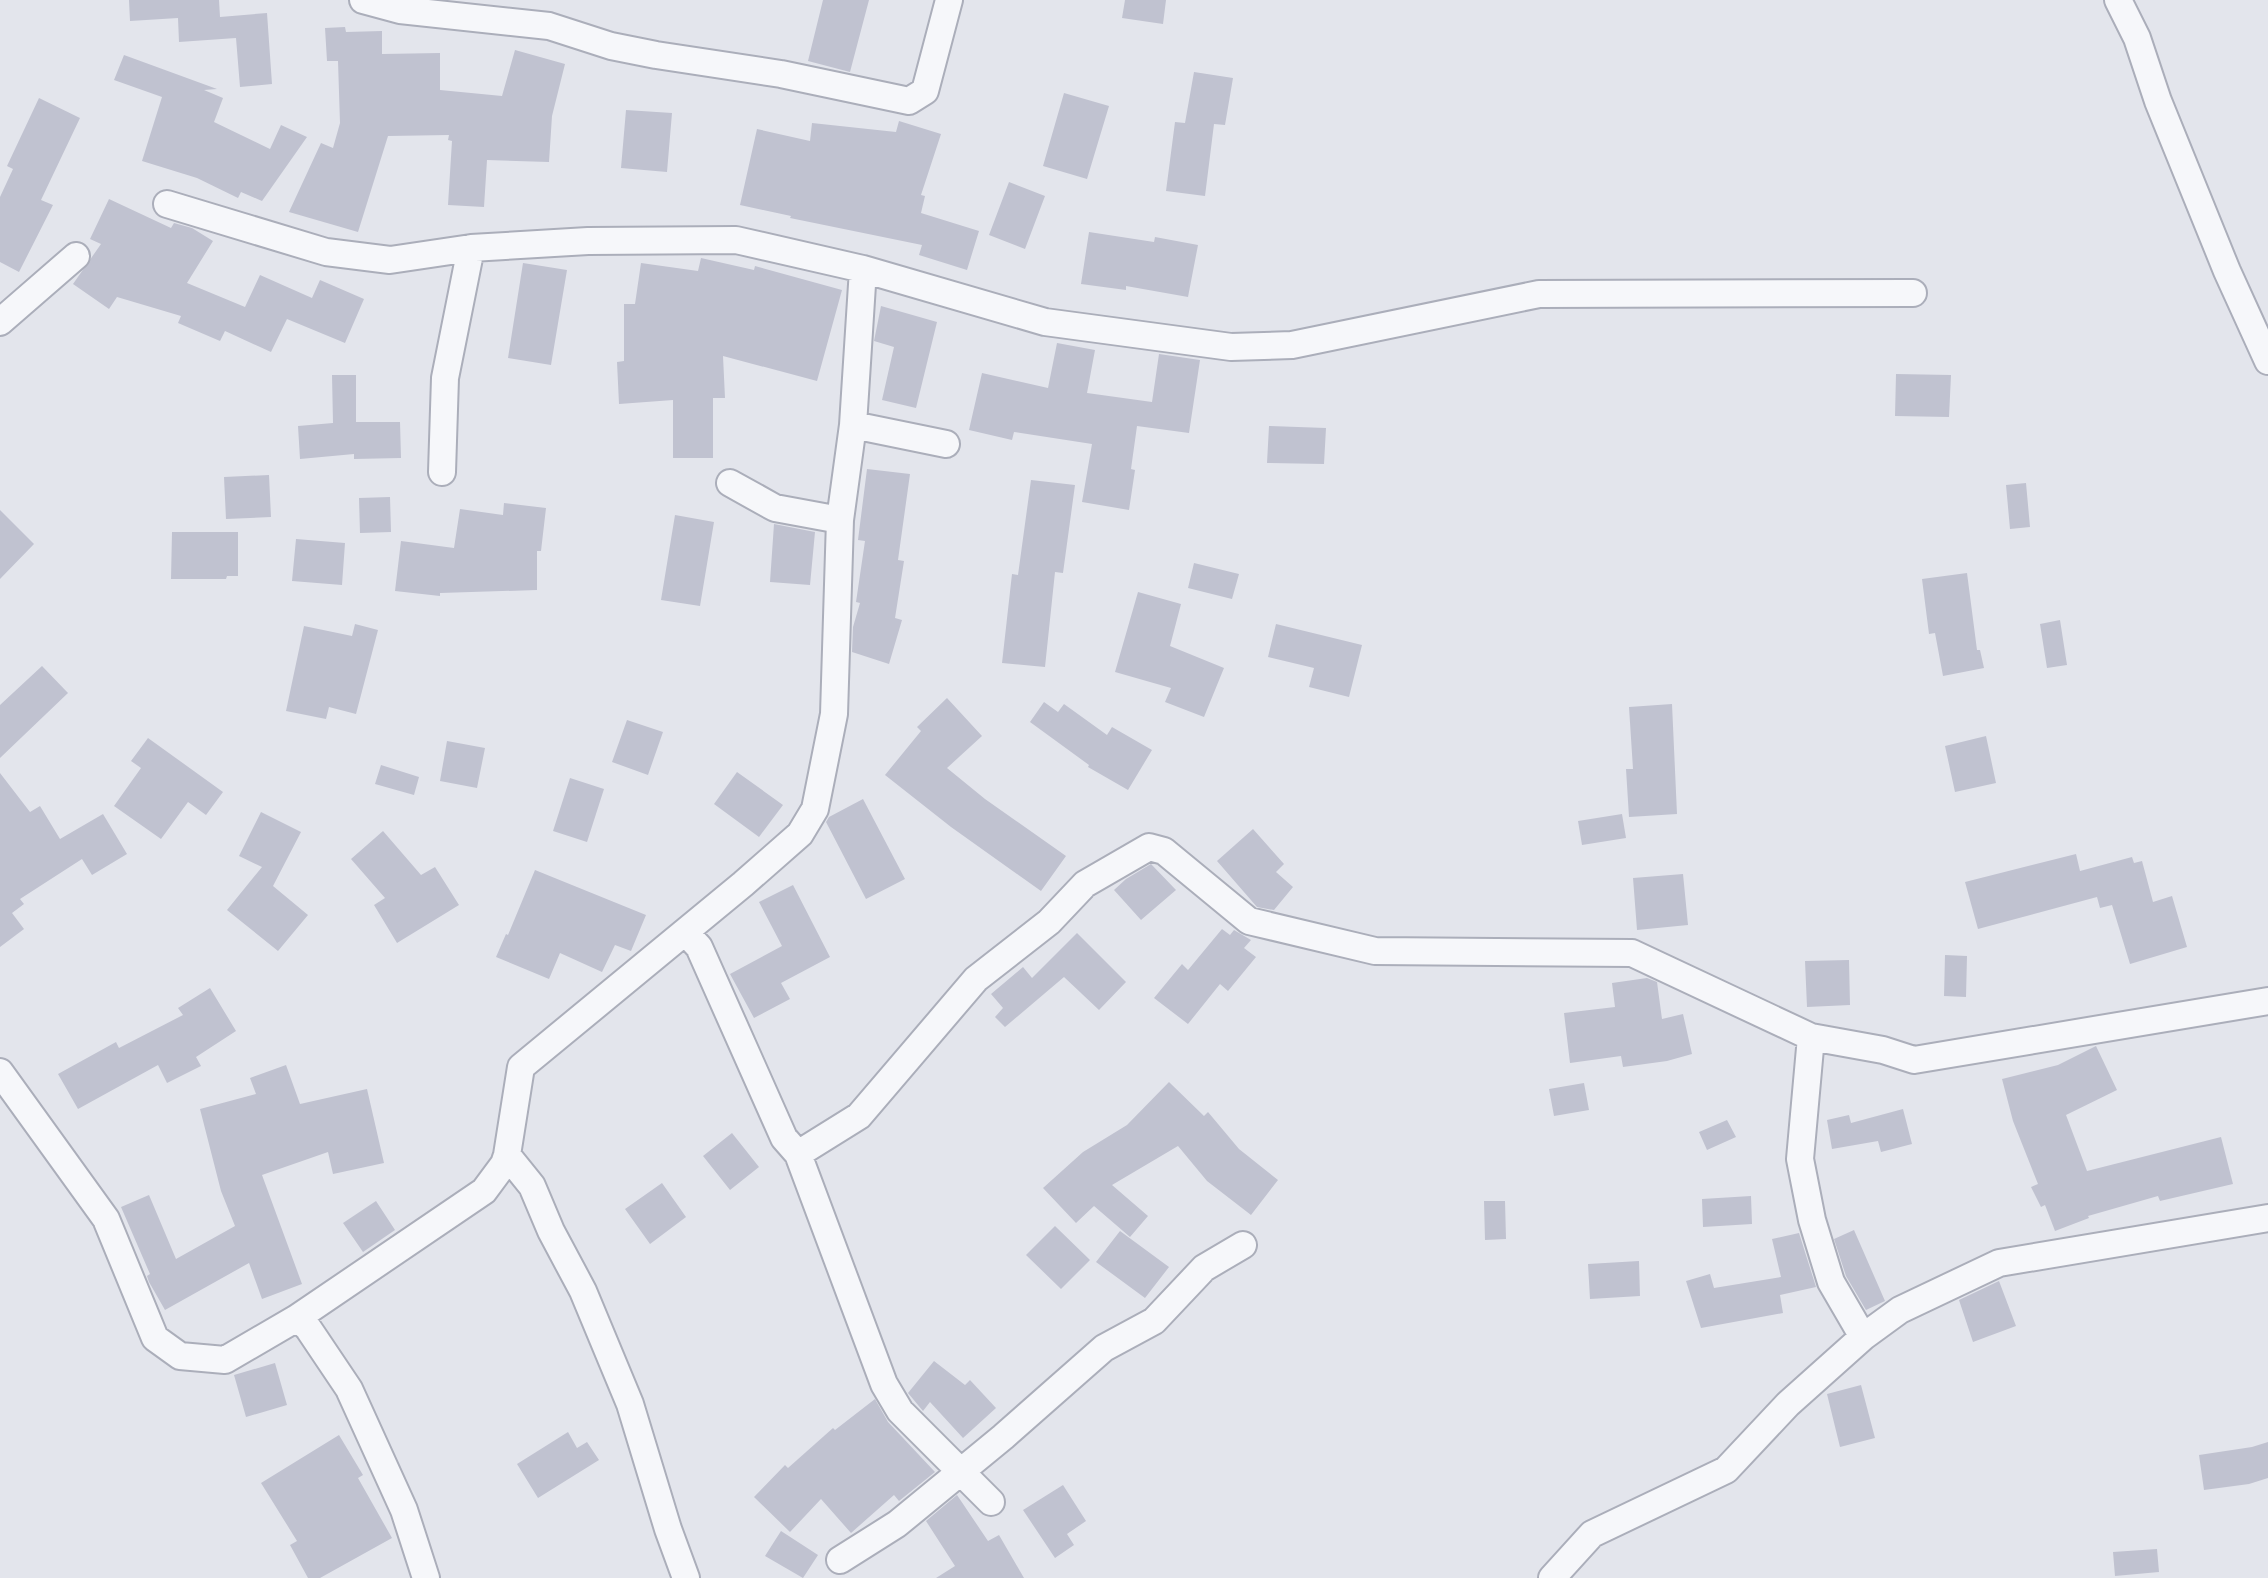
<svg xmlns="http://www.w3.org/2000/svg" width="2268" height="1578" font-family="'Alegreya Sans',sans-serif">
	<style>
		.building { fill: #c0c2d0 }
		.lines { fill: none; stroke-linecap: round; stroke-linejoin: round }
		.street-casing { stroke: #abaeba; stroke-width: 30 }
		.street { stroke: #f6f7fa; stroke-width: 26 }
	</style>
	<rect width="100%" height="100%" fill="#e3e5ec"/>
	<path class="building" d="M 129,0 L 219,0 L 220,17 L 267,13 L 272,84 L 240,87 L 236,38 L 179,42 L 178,18 L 130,21 Z
		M 823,0 L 869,0 L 850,72 L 808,61 Z
		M 1125,0 L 1166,0 L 1163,24 L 1122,18 Z
		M 345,27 L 346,32 L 382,31 L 382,54 L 440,53 L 440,90 L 502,96 L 515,50 L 565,64 L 552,116 L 549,162 L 487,160 L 484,207 L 448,205 L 452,141 L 448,140 L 449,135 L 388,136 L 358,232 L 289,212 L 321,143 L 333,148 L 340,123 L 338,61 L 327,61 L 325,28 Z
		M 124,55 L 217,89 L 204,90 L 223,98 L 214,122 L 270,149 L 281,125 L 307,137 L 262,201 L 241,192 L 238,198 L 197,178 L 142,161 L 162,97 L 114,80 Z
		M 1194,72 L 1233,78 L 1225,125 L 1214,124 L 1205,196 L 1166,191 L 1175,122 L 1185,123 Z
		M 1064,93 L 1109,106 L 1087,179 L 1043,166 Z
		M 39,98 L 80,118 L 41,200 L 53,205 L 19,272 L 0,262 L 0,197 L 13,169 L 7,166 Z
		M 626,110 L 672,113 L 667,172 L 621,168 Z
		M 899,121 L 941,134 L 921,195 L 925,196 L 921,213 L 979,231 L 967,270 L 919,255 L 922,245 L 790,218 L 791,216 L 740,205 L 757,129 L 810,141 L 812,123 L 896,132 Z
		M 1009,182 L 1045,196 L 1025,249 L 989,235 Z
		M 109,199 L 171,228 L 174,223 L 192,228 L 213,241 L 187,283 L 245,307 L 260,275 L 312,298 L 320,280 L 364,299 L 345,343 L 287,319 L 271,352 L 225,331 L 220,341 L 178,323 L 181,316 L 117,297 L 109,309 L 73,284 L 101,244 L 90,239 Z
		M 1089,232 L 1154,242 L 1155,237 L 1198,245 L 1188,297 L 1126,286 L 1126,290 L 1081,284 Z
		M 701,258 L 754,270 L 755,266 L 842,290 L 817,381 L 723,356 L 725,398 L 713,398 L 713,458 L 673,458 L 673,400 L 619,404 L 617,362 L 624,361 L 624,304 L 635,304 L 641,263 L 698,271 Z
		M 523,263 L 567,270 L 551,365 L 508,358 Z
		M 881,306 L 937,322 L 916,408 L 882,400 L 894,347 L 874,341 Z
		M 1057,343 L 1095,350 L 1087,393 L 1152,402 L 1159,354 L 1200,360 L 1189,433 L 1137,426 L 1131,469 L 1135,470 L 1129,510 L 1082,502 L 1092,444 L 1014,432 L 1012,440 L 969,430 L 982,373 L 1048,388 Z
		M 1896,374 L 1951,375 L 1949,417 L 1895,416 Z
		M 332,375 L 356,375 L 356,422 L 400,422 L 401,458 L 354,459 L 354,454 L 300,459 L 298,426 L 333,423 Z
		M 1269,426 L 1326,428 L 1324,464 L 1267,463 Z
		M 867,469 L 910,474 L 898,560 L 904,561 L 895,618 L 902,620 L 889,664 L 852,652 L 853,627 L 860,603 L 856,602 L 865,541 L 858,540 Z
		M 269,475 L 271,517 L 226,519 L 224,477 Z
		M 1031,480 L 1075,485 L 1063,573 L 1055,572 L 1045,667 L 1002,663 L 1012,574 L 1018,575 Z
		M 2026,483 L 2030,527 L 2010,529 L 2006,485 Z
		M 390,497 L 391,532 L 360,533 L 359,498 Z
		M 504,503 L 546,508 L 541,551 L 537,551 L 537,590 L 440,593 L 440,596 L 395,591 L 401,541 L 454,548 L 460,509 L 503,515 Z
		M 0,510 L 34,544 L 0,579 Z
		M 675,515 L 714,522 L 700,606 L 661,600 Z
		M 774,524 L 815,532 L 810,585 L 770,582 Z
		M 172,532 L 238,532 L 238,576 L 227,576 L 226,579 L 171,579 Z
		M 296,539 L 345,543 L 342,585 L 292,581 Z
		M 1194,563 L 1239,574 L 1232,599 L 1188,588 Z
		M 1967,573 L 1977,650 L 1980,650 L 1984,668 L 1943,676 L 1935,633 L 1929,634 L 1922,579 Z
		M 1138,592 L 1181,604 L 1170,646 L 1224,668 L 1204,717 L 1165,702 L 1171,688 L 1115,672 Z
		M 2060,620 L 2067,665 L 2047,668 L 2040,624 Z
		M 355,624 L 378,630 L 356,714 L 329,707 L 326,719 L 286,711 L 304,626 L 352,636 Z
		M 1276,624 L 1362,645 L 1349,697 L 1309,687 L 1314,668 L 1268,657 Z
		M 42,666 L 68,693 L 0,758 L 0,705 Z
		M 947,698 L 982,736 L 947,768 L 985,799 L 1066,856 L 1041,891 L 951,827 L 885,775 L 921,731 L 917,727 Z
		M 1044,702 L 1058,712 L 1064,704 L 1107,735 L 1112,727 L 1152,750 L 1128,790 L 1088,767 L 1089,765 L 1030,722 Z
		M 1672,704 L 1677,814 L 1629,817 L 1626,769 L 1633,769 L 1629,707 Z
		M 627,720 L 663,732 L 648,775 L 612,762 Z
		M 1986,736 L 1996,783 L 1955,792 L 1945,746 Z
		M 148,738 L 223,792 L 206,815 L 188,802 L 161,839 L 114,806 L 141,768 L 131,761 Z
		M 447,741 L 485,748 L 477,788 L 440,781 Z
		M 381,765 L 419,777 L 414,795 L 375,784 Z
		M 737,772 L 783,805 L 759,837 L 714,804 Z
		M 0,773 L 30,812 L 40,806 L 60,839 L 103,814 L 127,854 L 92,875 L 82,859 L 20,899 L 24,904 L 12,913 L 24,929 L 0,947 Z
		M 570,778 L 604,789 L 587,842 L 553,831 Z
		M 863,799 L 905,879 L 866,899 L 826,822 L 829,817 Z
		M 261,812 L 301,832 L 273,886 L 308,915 L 278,951 L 227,910 L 262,867 L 239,856 Z
		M 1622,814 L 1626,838 L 1582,845 L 1578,821 Z
		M 1253,829 L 1284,864 L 1276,872 L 1293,887 L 1274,910 L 1257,907 L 1217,861 Z
		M 383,831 L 421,875 L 435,867 L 459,905 L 397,943 L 374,905 L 385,898 L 351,859 Z
		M 2076,854 L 2080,871 L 2132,857 L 2134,863 L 2142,861 L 2153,902 L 2172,896 L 2187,947 L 2130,964 L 2112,905 L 2100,908 L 2097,897 L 1978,929 L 1965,882 Z
		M 1151,864 L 1176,890 L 1141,920 L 1114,890 L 1126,879 Z
		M 535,870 L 646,915 L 631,951 L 615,945 L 602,972 L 560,953 L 549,979 L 496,957 L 506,934 L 508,935 Z
		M 1683,874 L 1688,925 L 1637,930 L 1633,878 Z
		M 793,885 L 830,957 L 781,983 L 790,999 L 754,1018 L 730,974 L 782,946 L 759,902 Z
		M 1222,929 L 1230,935 L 1234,930 L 1251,940 L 1244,948 L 1256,957 L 1228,991 L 1220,984 L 1188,1024 L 1154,998 L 1182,964 L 1188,970 Z
		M 1077,933 L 1126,982 L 1099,1010 L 1064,977 L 1005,1027 L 995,1017 L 1003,1008 L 991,994 L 1023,967 L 1032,978 Z
		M 1945,955 L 1967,956 L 1966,997 L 1944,996 Z
		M 1849,960 L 1850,1005 L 1807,1007 L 1805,961 Z
		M 1647,978 L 1657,982 L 1662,1019 L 1683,1014 L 1692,1054 L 1667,1061 L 1623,1067 L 1621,1056 L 1570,1063 L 1564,1013 L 1615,1007 L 1612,983 Z
		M 210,988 L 236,1031 L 196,1057 L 201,1066 L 167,1083 L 158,1065 L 78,1109 L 58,1074 L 116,1042 L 119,1048 L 183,1015 L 178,1008 Z
		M 2096,1046 L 2117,1090 L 2066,1115 L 2087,1171 L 2221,1137 L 2233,1184 L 2160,1201 L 2158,1196 L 2088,1216 L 2089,1218 L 2055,1231 L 2045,1205 L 2041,1207 L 2031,1187 L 2038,1184 L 2013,1121 L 2002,1079 L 2058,1065 Z
		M 286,1065 L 300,1104 L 367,1089 L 384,1163 L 333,1174 L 328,1152 L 262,1175 L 302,1284 L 262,1299 L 249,1263 L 165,1310 L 149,1282 L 147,1276 L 150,1274 L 121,1207 L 149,1195 L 176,1259 L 235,1226 L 221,1191 L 200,1109 L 256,1094 L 250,1078 Z
		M 1169,1082 L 1204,1116 L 1208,1112 L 1239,1149 L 1278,1180 L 1251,1215 L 1207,1181 L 1178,1146 L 1112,1185 L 1148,1216 L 1130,1237 L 1094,1206 L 1076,1223 L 1043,1188 L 1083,1152 L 1127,1125 Z
		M 1584,1083 L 1589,1110 L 1554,1116 L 1549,1089 Z
		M 1903,1109 L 1912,1144 L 1881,1152 L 1878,1141 L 1832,1149 L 1827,1120 L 1849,1115 L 1851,1123 Z
		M 1727,1120 L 1736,1137 L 1707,1150 L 1699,1132 Z
		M 732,1133 L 759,1167 L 730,1190 L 703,1156 Z
		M 662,1183 L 686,1217 L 650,1244 L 625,1209 Z
		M 1751,1196 L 1752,1224 L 1703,1227 L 1702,1199 Z
		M 376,1201 L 395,1230 L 363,1252 L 343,1223 Z
		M 1484,1201 L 1505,1201 L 1506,1239 L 1485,1240 Z
		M 1055,1226 L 1090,1260 L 1061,1289 L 1026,1255 Z
		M 1854,1230 L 1885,1301 L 1866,1310 L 1846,1276 L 1834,1239 Z
		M 1120,1231 L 1169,1267 L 1145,1298 L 1096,1262 Z
		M 1799,1233 L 1816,1287 L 1780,1295 L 1783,1313 L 1701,1328 L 1686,1281 L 1710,1274 L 1714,1288 L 1781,1277 L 1772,1239 Z
		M 1639,1261 L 1640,1296 L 1590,1299 L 1588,1264 Z
		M 1999,1281 L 2016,1326 L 1973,1342 L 1959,1300 Z
		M 934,1361 L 965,1385 L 970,1380 L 996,1408 L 963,1438 L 930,1402 L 923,1411 L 908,1393 Z
		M 275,1363 L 287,1405 L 246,1417 L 234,1375 Z
		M 1861,1385 L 1875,1438 L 1840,1447 L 1827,1394 Z
		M 875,1399 L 888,1422 L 935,1472 L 899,1501 L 894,1495 L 851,1533 L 821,1499 L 790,1532 L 754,1497 L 785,1465 L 788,1468 L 833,1428 L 835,1430 Z
		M 568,1432 L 577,1448 L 587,1442 L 599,1460 L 538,1498 L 517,1464 Z
		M 339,1435 L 363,1475 L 358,1478 L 392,1538 L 320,1578 L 308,1578 L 290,1545 L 297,1541 L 261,1483 Z
		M 2268,1442 L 2268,1478 L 2249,1484 L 2204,1490 L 2199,1455 L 2252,1447 Z
		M 1063,1485 L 1086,1521 L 1067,1534 L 1074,1545 L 1055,1558 L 1023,1510 Z
		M 957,1495 L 988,1541 L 999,1535 L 1024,1578 L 936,1578 L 955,1566 L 926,1521 Z
		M 781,1531 L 818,1555 L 803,1578 L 765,1556 Z
		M 2157,1549 L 2159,1572 L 2115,1576 L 2113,1552 Z"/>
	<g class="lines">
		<defs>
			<path id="street" d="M 363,0 L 400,10 L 549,26 L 611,46 L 656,55 L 781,74 L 909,101 L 925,91 L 949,0
				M 2118,0 L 2137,38 L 2158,101 L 2227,271 L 2268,361
				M 167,204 L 326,252 L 390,260 L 471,248 L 588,241 L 736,240 L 863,269 L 1045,322 L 1231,347 L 1292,345 L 1539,294 L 1913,293
				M 0,322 L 76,256
				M 853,425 L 946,444
				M 442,472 L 445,378 L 471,248
				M 730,483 L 775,508 L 840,520
				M 685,932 L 699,947 L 784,1138 L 798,1154 L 884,1384 L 900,1411 L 991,1502
				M 1811,1037 L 1800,1159 L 1812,1220 L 1831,1282 L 1863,1337 L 1900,1310 L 1999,1263 L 2268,1218
				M 0,1072 L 106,1219 L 155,1338 L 180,1356 L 225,1360 L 297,1318 L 484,1191 L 504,1164 L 507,1155 L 521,1067 L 743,884 L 800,834 L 815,809 L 834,714 L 840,520 L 853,425 L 863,269
				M 798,1154 L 859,1116 L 976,979 L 1049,922 L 1085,884 L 1149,847 L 1164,851 L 1249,921 L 1375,951 L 1632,953 L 1811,1037 L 1883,1050 L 1914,1060 L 2268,1001
				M 507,1155 L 532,1186 L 551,1231 L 583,1291 L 630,1404 L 668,1529 L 686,1578
				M 297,1318 L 308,1328 L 349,1389 L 404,1510 L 426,1578
				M 840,1560 L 897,1524 L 1003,1437 L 1104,1348 L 1154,1321 L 1204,1268 L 1243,1245
				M 1552,1578 L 1592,1534 L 1726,1470 L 1788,1404 L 1863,1337"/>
		</defs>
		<use href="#street" class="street-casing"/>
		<use href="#street" class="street"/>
	</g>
</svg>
